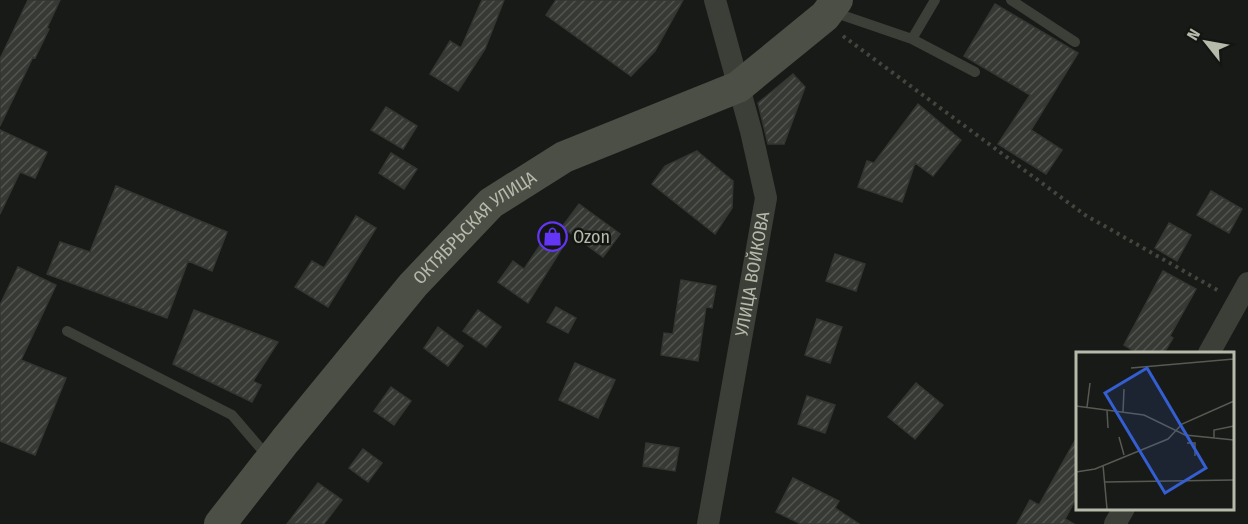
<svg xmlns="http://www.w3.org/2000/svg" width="1248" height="524" font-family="'Fira Sans Condensed',sans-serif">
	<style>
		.building { fill: url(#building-hatch); stroke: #333631; stroke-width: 1.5 }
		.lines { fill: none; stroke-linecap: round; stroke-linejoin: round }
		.path { stroke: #44463e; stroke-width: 4; stroke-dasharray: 3 4.5; stroke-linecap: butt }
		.service { stroke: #3c3f38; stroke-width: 10 }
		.minor { stroke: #3c3f38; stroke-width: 22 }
		.secondary { stroke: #4c4f46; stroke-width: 32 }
		.labels { text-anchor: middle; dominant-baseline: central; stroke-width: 5; stroke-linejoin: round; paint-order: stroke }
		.street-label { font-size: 18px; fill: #b5baaa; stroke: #131512 }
		.poi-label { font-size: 18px; fill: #b5baaa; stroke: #131512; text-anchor: start }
		.inset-road { fill: none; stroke: #575a52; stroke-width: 1.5 }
		.view { fill: #345ed1; fill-opacity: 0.15; stroke: #345ed1; stroke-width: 3 }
		.inset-edge { fill: none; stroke: #b5baaa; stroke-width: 3 }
	</style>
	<defs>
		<pattern id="building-hatch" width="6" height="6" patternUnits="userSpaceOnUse" patternTransform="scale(1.5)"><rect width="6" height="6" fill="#373934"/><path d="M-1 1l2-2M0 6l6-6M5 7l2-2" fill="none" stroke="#52544f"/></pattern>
	</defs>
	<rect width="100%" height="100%" fill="#181a17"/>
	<path class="building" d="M 28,0 L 60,0 L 47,28 L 49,29 L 35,58 L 33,57 L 0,126 L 0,59 Z
		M 482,0 L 504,0 L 485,49 L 458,91 L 430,74 L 450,41 L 461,48 Z
		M 556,0 L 683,0 L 655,51 L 631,76 L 546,15 Z
		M 995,4 L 1078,53 L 1031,130 L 1062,150 L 1046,174 L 998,144 L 1030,95 L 964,56 Z
		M 793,74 L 805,87 L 784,144 L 768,144 L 758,103 Z
		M 918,104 L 961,140 L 933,176 L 915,163 L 902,202 L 858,187 L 867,161 L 874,163 Z
		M 386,107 L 417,126 L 403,149 L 371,130 Z
		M 0,130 L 47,152 L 35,178 L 20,172 L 0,214 Z
		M 697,151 L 733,181 L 732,208 L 715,234 L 652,184 L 665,166 Z
		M 391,153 L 417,169 L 404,189 L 379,173 Z
		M 116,186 L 227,232 L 212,271 L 188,261 L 167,318 L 47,274 L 60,242 L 90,252 Z
		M 1211,191 L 1242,209 L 1229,233 L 1197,215 Z
		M 579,204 L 620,234 L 603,257 L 562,227 Z
		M 356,216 L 376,228 L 328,307 L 295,287 L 312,261 L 324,268 Z
		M 1169,223 L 1191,235 L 1177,261 L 1155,248 Z
		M 551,229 L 567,240 L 528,303 L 498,282 L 513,261 L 524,269 Z
		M 835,254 L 865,264 L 856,291 L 826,281 Z
		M 18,267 L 56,285 L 21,360 L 66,378 L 35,455 L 0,441 L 0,305 Z
		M 1163,271 L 1196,289 L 1170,336 L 1173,338 L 1164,353 L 1137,353 L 1124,345 Z
		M 681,280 L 716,286 L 712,308 L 706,307 L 698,361 L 661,355 L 664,333 L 673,334 Z
		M 556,307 L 576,318 L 568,333 L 547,322 Z
		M 194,310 L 278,342 L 253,381 L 261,385 L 252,402 L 173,364 Z
		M 478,310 L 501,327 L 486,347 L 463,331 Z
		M 817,319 L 842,327 L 830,363 L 805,355 Z
		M 438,327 L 463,346 L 448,366 L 424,348 Z
		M 575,363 L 615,380 L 598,418 L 559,400 Z
		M 916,383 L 943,405 L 915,439 L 888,417 Z
		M 391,387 L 411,401 L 394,425 L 374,411 Z
		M 807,396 L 835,405 L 825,433 L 798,424 Z
		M 1077,437 L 1077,497 L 1065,519 L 1074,524 L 1017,524 L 1030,500 L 1039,505 Z
		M 646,443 L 679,448 L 675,471 L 643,466 Z
		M 363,449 L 382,463 L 368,482 L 349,468 Z
		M 793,478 L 839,501 L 835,508 L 859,524 L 801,524 L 776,512 Z
		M 318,483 L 342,500 L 324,524 L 287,524 Z"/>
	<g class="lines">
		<path class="path" d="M 843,36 L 1085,215 L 1219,291"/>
		<path class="service" d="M 1011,0 L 1075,42
			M 833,12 L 912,39 L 975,72
			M 912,39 L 935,0
			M 67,331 L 232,415 L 268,457"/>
		<g class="minor">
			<path d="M 1209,353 L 1248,283"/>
			<path id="s1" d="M 708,524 L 766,198 L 751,131 L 715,0"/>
			<path d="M 1115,524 L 1124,508"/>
		</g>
		<path class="secondary" id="s2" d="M 220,524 L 285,441 L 413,285 L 491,203 L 564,157 L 738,87 L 825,16 L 837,0"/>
	</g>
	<defs>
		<symbol id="shop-ring" viewBox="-11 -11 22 22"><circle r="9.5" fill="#131512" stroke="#6335f4" stroke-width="1.5"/><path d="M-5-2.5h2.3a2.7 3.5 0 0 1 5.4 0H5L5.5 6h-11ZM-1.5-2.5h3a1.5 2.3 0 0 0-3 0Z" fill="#6335f4"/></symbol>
	</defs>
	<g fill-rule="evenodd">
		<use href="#shop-ring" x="536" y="220" width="33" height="33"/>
	</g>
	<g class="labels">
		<g class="street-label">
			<text stroke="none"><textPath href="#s2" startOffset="392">ОКТЯБРЬСКАЯ УЛИЦА</textPath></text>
			<text stroke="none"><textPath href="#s1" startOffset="254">УЛИЦА ВОЙКОВА</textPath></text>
		</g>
		<g class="poi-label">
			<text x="573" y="237">Ozon</text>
		</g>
	</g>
	<g transform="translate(1076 352)">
		<rect width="158" height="158" fill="#181a17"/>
		<path class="inset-road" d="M 55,16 L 158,7M 0,54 L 68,63 L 109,83 L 158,88M 11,55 L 14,31M 31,58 L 32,76M 47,60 L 48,37M 43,85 L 48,103M 138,86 L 138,78 L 158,74M 111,91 L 119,91 L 119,104M 27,113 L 31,157M 0,120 L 19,117 L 92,87 L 106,72 L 158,49M 29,130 L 158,128"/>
		<path class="view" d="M 71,16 L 130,116 L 89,141 L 29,41 Z"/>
		<rect width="158" height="158" class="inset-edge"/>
	</g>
	<g transform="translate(1206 42) rotate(301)" stroke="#131512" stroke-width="4.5" paint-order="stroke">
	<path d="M0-4.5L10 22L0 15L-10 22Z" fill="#b5baaa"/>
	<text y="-9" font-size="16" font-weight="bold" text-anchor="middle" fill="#b5baaa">N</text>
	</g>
</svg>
